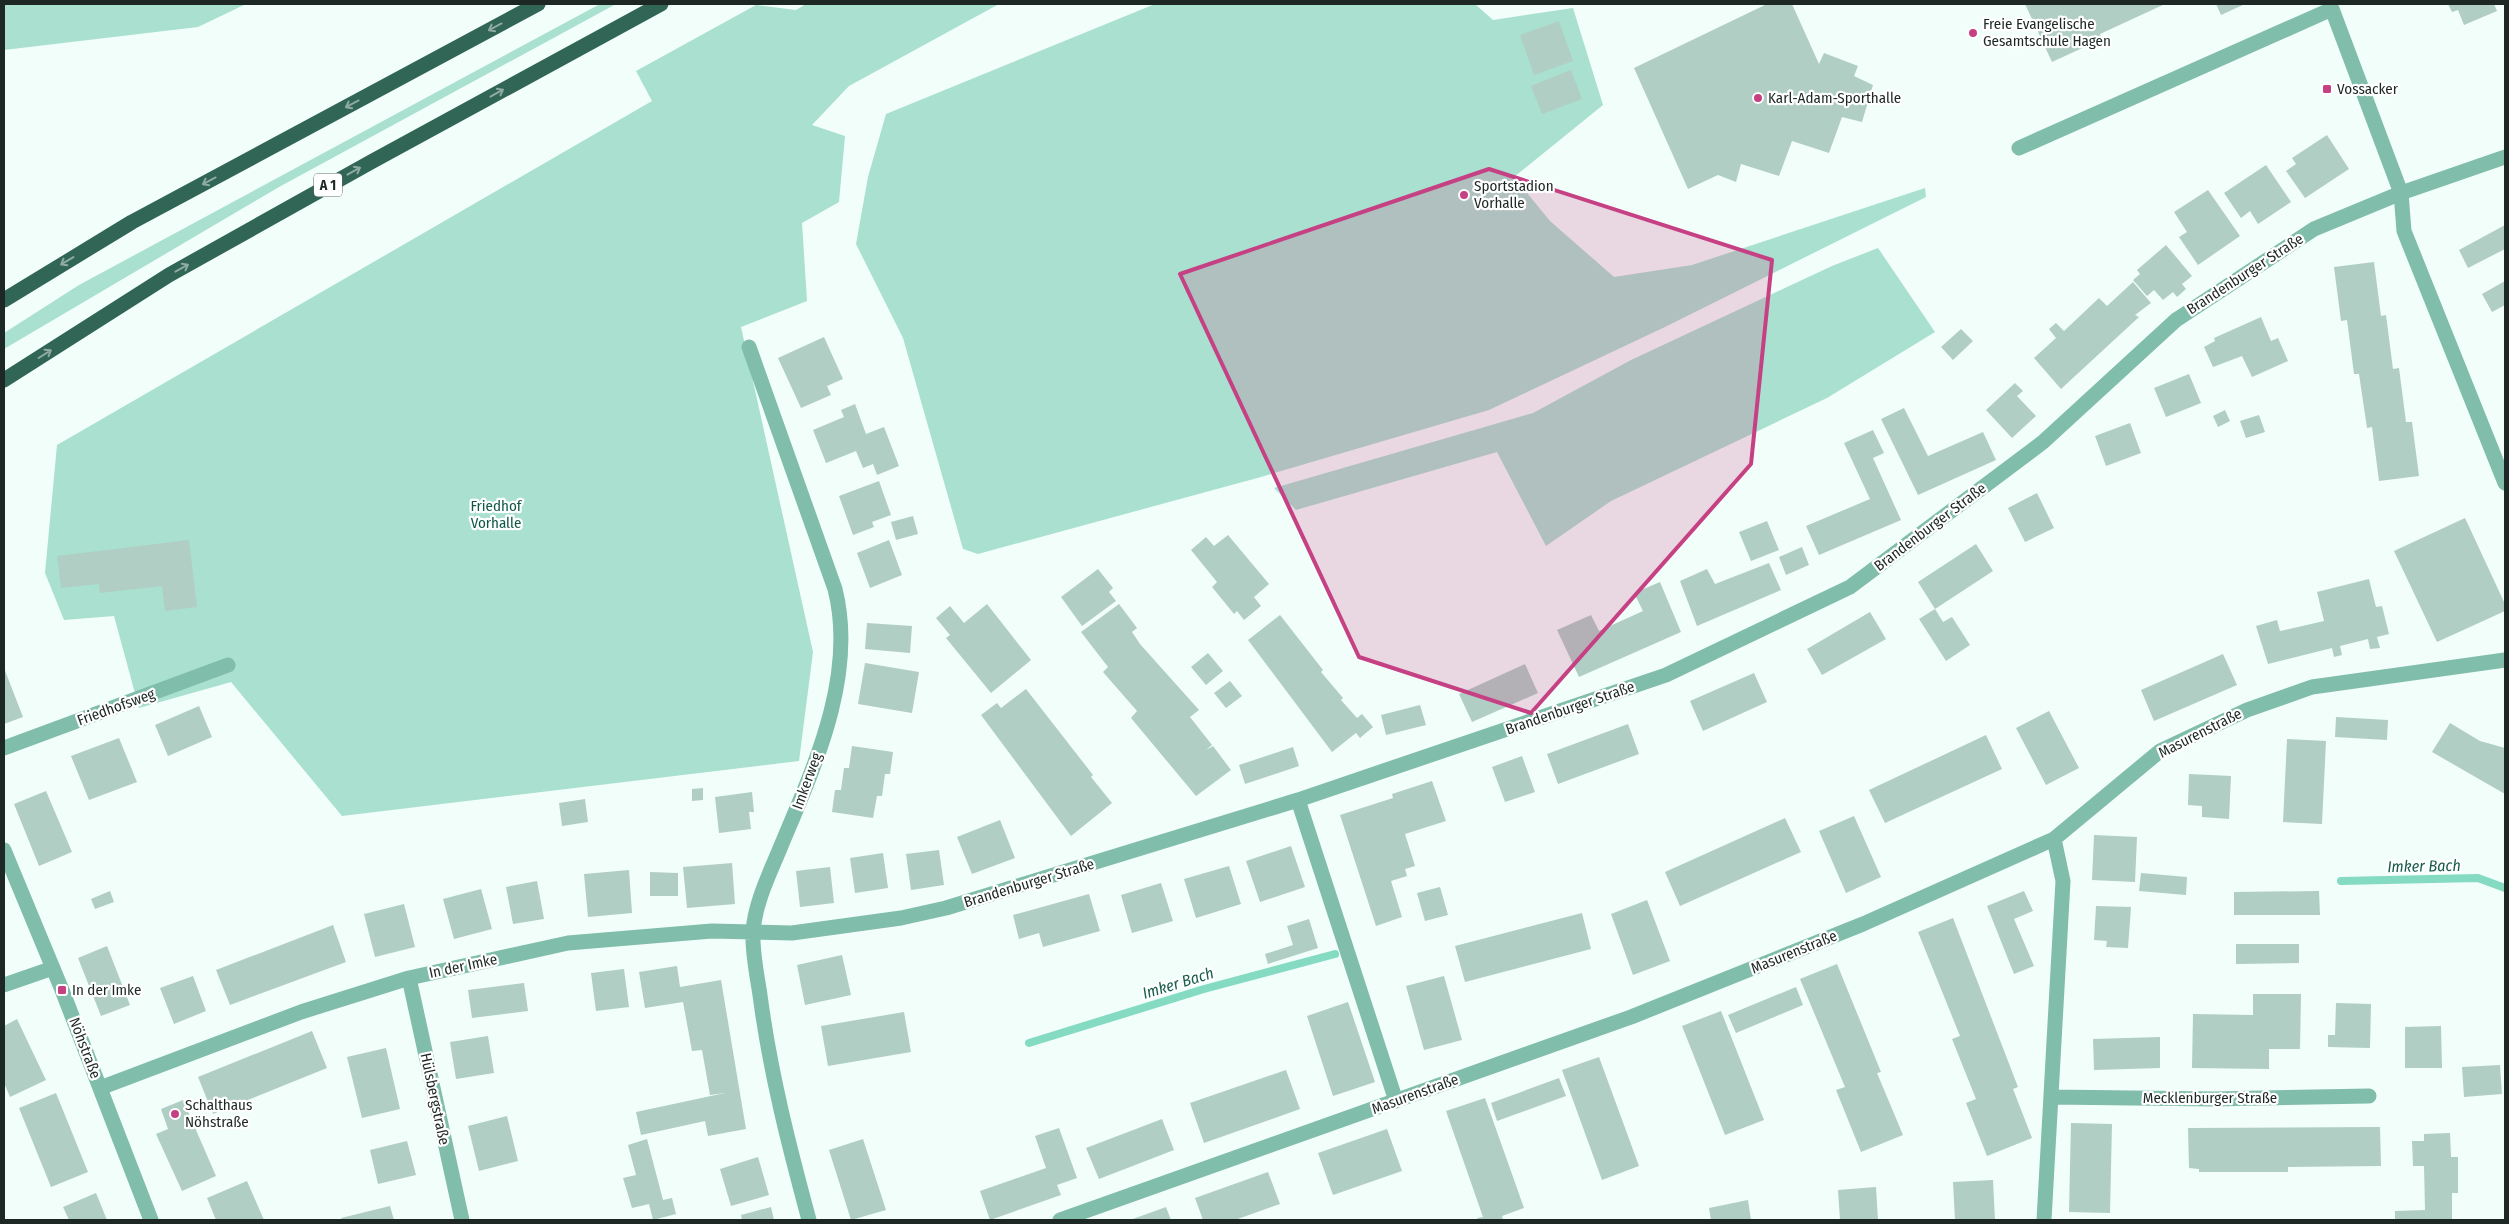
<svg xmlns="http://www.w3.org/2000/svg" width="2509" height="1224" font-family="'Fira Sans Condensed',sans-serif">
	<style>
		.green { fill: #a9e0cf }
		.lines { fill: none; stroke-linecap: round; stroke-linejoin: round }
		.stream { stroke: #85dbc2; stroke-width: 8 }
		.building { fill: #b0cec4 }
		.minor { stroke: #81bdab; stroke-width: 15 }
		.highway { stroke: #316556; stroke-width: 15 }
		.oneway { stroke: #8eaaa2 }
		.marked { fill: #c64184; fill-opacity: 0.2; stroke: #c64184; stroke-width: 4; stroke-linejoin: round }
		.poi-dot { fill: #c64184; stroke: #fff; stroke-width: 2 }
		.labels { text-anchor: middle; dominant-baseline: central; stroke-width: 4.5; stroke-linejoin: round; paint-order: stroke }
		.shield { fill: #fff; stroke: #616866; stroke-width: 1 }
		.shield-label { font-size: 14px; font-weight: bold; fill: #1d2825 }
		.poi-label { font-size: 15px; fill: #1d2825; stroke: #fff; text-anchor: start }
		.street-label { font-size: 15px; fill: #1d2825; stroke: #fff }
		.park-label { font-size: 15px; fill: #115848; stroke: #fff }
		.water-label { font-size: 16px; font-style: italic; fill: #195d4d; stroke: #fff }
	</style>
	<rect width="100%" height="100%" fill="#f2fefa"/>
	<path class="green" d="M 4,4 L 246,4 L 198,27 L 4,50 Z
		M 600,4 L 616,4 L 279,187 L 4,349 L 4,333 L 79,285 Z
		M 806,4 L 999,4 L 849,86 L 812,125 L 845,136 L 839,202 L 802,223 L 807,301 L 741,327 L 813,652 L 799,761 L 342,816 L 231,682 L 139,708 L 114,616 L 64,620 L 45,573 L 57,445 L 652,101 L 636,71 L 756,5 L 796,10 Z
		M 1155,4 L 1475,4 L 1493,20 L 1573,8 L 1603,105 L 1514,177 L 1550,221 L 1614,277 L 1692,265 L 1925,188 L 1926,197 L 1665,327 L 1489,410 L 1261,477 L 978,554 L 963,549 L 903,338 L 856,244 L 868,177 L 886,114 Z
		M 1878,248 L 1935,332 L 1827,398 L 1611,501 L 1546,546 L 1497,452 L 1296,510 L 1274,488 L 1533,413 L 1631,360 L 1832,266 Z"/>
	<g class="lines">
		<path class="stream" d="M 2341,881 L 2478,878 L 2505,888
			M 1029,1043 L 1204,989 L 1335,954"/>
	</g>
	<path class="building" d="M 1767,4 L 1792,4 L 1819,64 L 1824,53 L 1858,66 L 1854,76 L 1873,85 L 1862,122 L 1842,117 L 1829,153 L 1792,141 L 1779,176 L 1741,164 L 1736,182 L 1718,175 L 1688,189 L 1634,68 Z
		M 2025,4 L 2165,4 L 2100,34 L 2102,39 L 2052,62 Z
		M 2216,4 L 2245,4 L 2221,15 Z
		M 2448,4 L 2494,4 L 2497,11 L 2464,25 L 2458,10 L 2452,12 Z
		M 1559,21 L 1573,61 L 1534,75 L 1520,35 Z
		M 1571,70 L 1582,99 L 1542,114 L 1531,86 Z
		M 2327,135 L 2349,169 L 2305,198 L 2286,171 L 2296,164 L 2292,158 Z
		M 2266,165 L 2291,202 L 2258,224 L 2250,211 L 2241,218 L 2224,193 Z
		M 2208,190 L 2240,236 L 2198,265 L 2179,237 L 2187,232 L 2174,212 Z
		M 2505,225 L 2505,249 L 2468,268 L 2459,250 Z
		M 2166,245 L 2192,276 L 2182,284 L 2186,289 L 2177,297 L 2173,292 L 2163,300 L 2154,290 L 2147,296 L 2133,280 L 2140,274 L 2137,270 Z
		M 2374,262 L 2381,316 L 2386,315 L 2393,369 L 2399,368 L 2406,422 L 2412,422 L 2419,476 L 2379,481 L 2372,427 L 2367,428 L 2359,374 L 2354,374 L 2347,320 L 2341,321 L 2334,267 Z
		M 2505,281 L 2505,305 L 2492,312 L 2482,294 Z
		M 2133,282 L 2151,303 L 2135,315 L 2139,317 L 2061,389 L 2034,358 L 2056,338 L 2049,329 L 2056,323 L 2064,331 L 2099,298 L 2107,306 Z
		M 2261,317 L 2271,341 L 2278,338 L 2288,361 L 2252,377 L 2242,356 L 2213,367 L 2204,347 L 2215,341 L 2214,338 Z
		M 1961,329 L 1973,341 L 1953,360 L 1941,347 Z
		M 824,337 L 843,379 L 827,386 L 831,395 L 801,408 L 778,358 Z
		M 2189,374 L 2201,403 L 2166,417 L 2154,388 Z
		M 2015,383 L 2023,391 L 2017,396 L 2036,416 L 2012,438 L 1986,410 Z
		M 855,404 L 866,434 L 884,427 L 899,466 L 877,475 L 873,464 L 863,468 L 856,451 L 826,463 L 813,430 L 844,417 L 841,410 Z
		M 1904,408 L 1928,456 L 1983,432 L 1996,460 L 1918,495 L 1881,419 Z
		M 2225,410 L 2230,421 L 2218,427 L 2213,416 Z
		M 2259,415 L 2265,432 L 2246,438 L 2240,421 Z
		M 2130,423 L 2141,453 L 2106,466 L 2095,436 Z
		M 1873,430 L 1884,453 L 1873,458 L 1901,520 L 1819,555 L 1806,526 L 1870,499 L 1844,443 Z
		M 879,481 L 891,515 L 872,522 L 874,527 L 853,535 L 839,496 Z
		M 2037,493 L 2054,528 L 2025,542 L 2008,508 Z
		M 913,516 L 918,534 L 896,540 L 891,522 Z
		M 2465,518 L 2505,604 L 2505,611 L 2437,642 L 2394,551 Z
		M 1767,521 L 1779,550 L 1751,561 L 1739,532 Z
		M 1228,535 L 1269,584 L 1254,597 L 1261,606 L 1244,620 L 1237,611 L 1234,614 L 1212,587 L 1217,582 L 1191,550 L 1206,537 L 1214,546 Z
		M 189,540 L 197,607 L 165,611 L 162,586 L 100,593 L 99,584 L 61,588 L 57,556 Z
		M 889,540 L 902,575 L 870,588 L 857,553 Z
		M 1976,544 L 1993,571 L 1935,609 L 1918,582 Z
		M 1802,547 L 1809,565 L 1786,575 L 1779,557 Z
		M 1769,563 L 1781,590 L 1697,626 L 1680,581 L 1707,569 L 1715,584 Z
		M 1098,569 L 1113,588 L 1109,592 L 1116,601 L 1082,626 L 1061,597 Z
		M 2369,579 L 2376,607 L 2382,606 L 2389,634 L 2377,637 L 2380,648 L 2370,649 L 2368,639 L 2340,646 L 2342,655 L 2334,657 L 2332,648 L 2268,664 L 2256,626 L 2277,620 L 2280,631 L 2324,621 L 2317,592 Z
		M 1660,582 L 1681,632 L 1579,677 L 1557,630 L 1591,615 L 1599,631 L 1643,611 L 1634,593 Z
		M 987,604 L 1031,660 L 991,693 L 946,638 L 950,635 L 936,618 L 950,606 L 964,623 Z
		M 1119,604 L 1137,628 L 1132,632 L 1140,644 L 1199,710 L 1190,717 L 1212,745 L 1206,750 L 1213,746 L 1231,770 L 1196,796 L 1131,718 L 1137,711 L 1103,672 L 1108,667 L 1081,632 Z
		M 1935,609 L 1943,622 L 1952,617 L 1970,645 L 1946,661 L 1919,619 Z
		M 1870,612 L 1886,639 L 1822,675 L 1807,649 Z
		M 1280,615 L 1323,670 L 1321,672 L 1343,698 L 1341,700 L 1357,718 L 1362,714 L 1373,727 L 1360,738 L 1356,733 L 1332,752 L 1248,640 Z
		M 867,623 L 912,626 L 910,653 L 865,649 Z
		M 1208,653 L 1223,671 L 1206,685 L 1191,667 Z
		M 2223,654 L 2237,685 L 2154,721 L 2141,690 Z
		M 865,663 L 919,672 L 912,713 L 858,704 Z
		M 1525,664 L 1538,693 L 1472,722 L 1459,694 Z
		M 4,668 L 23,717 L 4,724 Z
		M 1754,673 L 1767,702 L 1703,731 L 1690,701 Z
		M 1230,681 L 1242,696 L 1226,708 L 1214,693 Z
		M 1026,689 L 1093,775 L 1091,777 L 1112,803 L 1071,836 L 981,715 L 997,703 L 1001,708 Z
		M 1420,705 L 1426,725 L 1386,735 L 1381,715 Z
		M 199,706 L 212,737 L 168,756 L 155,725 Z
		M 2049,711 L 2079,768 L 2046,785 L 2016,728 Z
		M 2336,717 L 2388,720 L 2387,740 L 2335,737 Z
		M 2450,723 L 2480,741 L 2505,748 L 2505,794 L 2432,752 Z
		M 1628,724 L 1639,754 L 1558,784 L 1547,754 Z
		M 1986,735 L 2002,769 L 1885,823 L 1869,790 Z
		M 119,738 L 137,782 L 89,800 L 71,756 Z
		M 2287,739 L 2326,741 L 2322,824 L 2283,822 Z
		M 852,746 L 893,752 L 890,774 L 885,774 L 882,796 L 877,796 L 873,818 L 832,812 L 835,790 L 841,790 L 844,768 L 849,768 Z
		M 1293,747 L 1299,766 L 1245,784 L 1239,765 Z
		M 1522,756 L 1535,792 L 1505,802 L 1492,767 Z
		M 2189,774 L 2231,776 L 2229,819 L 2202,817 L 2202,806 L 2188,805 Z
		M 1432,781 L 1446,821 L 1405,834 L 1415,866 L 1405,869 L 1407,876 L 1391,881 L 1402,917 L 1376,926 L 1340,815 L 1393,798 L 1392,794 Z
		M 703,788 L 703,800 L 692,801 L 692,789 Z
		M 46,791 L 72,852 L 39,866 L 14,804 Z
		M 752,792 L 754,812 L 749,812 L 751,829 L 719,833 L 715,797 Z
		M 585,799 L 588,822 L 562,826 L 559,803 Z
		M 1854,816 L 1881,877 L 1846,893 L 1819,831 Z
		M 1785,818 L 1801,852 L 1680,906 L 1665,872 Z
		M 1000,820 L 1015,858 L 972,874 L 957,837 Z
		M 2094,835 L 2137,837 L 2135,882 L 2092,880 Z
		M 1291,846 L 1305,887 L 1260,902 L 1246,861 Z
		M 939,850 L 944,885 L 911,890 L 906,854 Z
		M 883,853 L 888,888 L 855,893 L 850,858 Z
		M 732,863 L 735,904 L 687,908 L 683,867 Z
		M 1229,866 L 1241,904 L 1196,918 L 1184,879 Z
		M 830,867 L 834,903 L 800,907 L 796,871 Z
		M 629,870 L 632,913 L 588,917 L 584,874 Z
		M 650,872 L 678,873 L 678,896 L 650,896 Z
		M 2141,873 L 2187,877 L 2186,895 L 2139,891 Z
		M 537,881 L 544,919 L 513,924 L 506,887 Z
		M 1161,883 L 1173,921 L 1132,933 L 1121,895 Z
		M 1440,887 L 1448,915 L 1425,921 L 1417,893 Z
		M 481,889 L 492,929 L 454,939 L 443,899 Z
		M 110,891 L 114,902 L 95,909 L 91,899 Z
		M 2024,891 L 2033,911 L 2014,919 L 2034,966 L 2014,974 L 1987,906 Z
		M 2319,891 L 2320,915 L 2234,915 L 2234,892 Z
		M 1089,894 L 1100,931 L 1043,947 L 1039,933 L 1019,939 L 1013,915 Z
		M 1647,900 L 1670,961 L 1633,975 L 1611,914 Z
		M 404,904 L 415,947 L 375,957 L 364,914 Z
		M 2096,906 L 2131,907 L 2128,948 L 2106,947 L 2107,941 L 2094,940 Z
		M 1582,913 L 1591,949 L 1465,982 L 1455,946 Z
		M 1953,918 L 2018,1087 L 2013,1089 L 2032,1138 L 1987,1156 L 1966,1103 L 1976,1099 L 1952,1039 L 1960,1036 L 1918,932 Z
		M 1309,919 L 1318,948 L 1268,964 L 1265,954 L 1293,945 L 1287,926 Z
		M 333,925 L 346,962 L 230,1005 L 216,970 Z
		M 2236,944 L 2299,944 L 2299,963 L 2236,964 Z
		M 107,946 L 130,1005 L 101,1016 L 78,958 Z
		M 842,955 L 851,995 L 805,1005 L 797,965 Z
		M 1837,964 L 1881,1072 L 1877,1073 L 1903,1135 L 1861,1152 L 1836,1090 L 1845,1087 L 1800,979 Z
		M 677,966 L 680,987 L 721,980 L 746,1129 L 708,1136 L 705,1121 L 641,1135 L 636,1112 L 725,1093 L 710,1095 L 702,1050 L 692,1051 L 683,1002 L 645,1008 L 639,972 Z
		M 624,969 L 629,1007 L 596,1011 L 591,973 Z
		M 193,976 L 206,1011 L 174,1024 L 160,988 Z
		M 1444,976 L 1462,1040 L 1424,1050 L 1406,986 Z
		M 524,983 L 528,1011 L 472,1018 L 468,990 Z
		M 1796,987 L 1803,1005 L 1736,1033 L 1728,1015 Z
		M 2253,994 L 2301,994 L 2300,1049 L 2269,1049 L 2269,1069 L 2192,1068 L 2193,1014 L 2253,1015 Z
		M 1348,1002 L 1375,1082 L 1333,1096 L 1307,1016 Z
		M 2336,1003 L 2371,1004 L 2370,1048 L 2328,1047 L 2328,1035 L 2335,1035 Z
		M 1721,1011 L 1764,1120 L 1725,1135 L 1682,1026 Z
		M 904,1012 L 911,1052 L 828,1066 L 821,1026 Z
		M 17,1019 L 46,1080 L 10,1097 L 4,1083 L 4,1026 Z
		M 2441,1026 L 2442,1068 L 2405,1068 L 2405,1027 Z
		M 312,1031 L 327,1068 L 213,1114 L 198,1077 Z
		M 488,1036 L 494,1073 L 456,1079 L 450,1042 Z
		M 2160,1037 L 2160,1068 L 2094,1070 L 2093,1039 Z
		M 386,1048 L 400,1109 L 362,1118 L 347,1057 Z
		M 1599,1057 L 1639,1166 L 1602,1180 L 1562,1070 Z
		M 2500,1065 L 2502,1094 L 2464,1097 L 2462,1067 Z
		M 1286,1070 L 1300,1109 L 1204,1143 L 1190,1103 Z
		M 1559,1078 L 1566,1096 L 1497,1121 L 1491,1103 Z
		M 56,1093 L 88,1172 L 51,1187 L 19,1108 Z
		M 1485,1098 L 1524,1208 L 1502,1216 L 1503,1220 L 1478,1220 L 1477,1218 L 1483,1217 L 1446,1111 Z
		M 183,1100 L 216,1176 L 182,1191 L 156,1134 L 168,1129 L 161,1109 Z
		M 507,1116 L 518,1161 L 479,1171 L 468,1126 Z
		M 1162,1119 L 1174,1150 L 1099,1179 L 1086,1148 Z
		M 2071,1123 L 2112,1124 L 2110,1213 L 2069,1212 Z
		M 2380,1127 L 2381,1166 L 2288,1167 L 2288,1172 L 2199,1172 L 2199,1169 L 2189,1168 L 2188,1128 Z
		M 1059,1128 L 1077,1178 L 1057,1185 L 1061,1195 L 990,1220 L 980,1191 L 1046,1168 L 1035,1136 Z
		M 1387,1129 L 1402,1171 L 1333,1195 L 1318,1153 Z
		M 2450,1133 L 2451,1157 L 2458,1157 L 2458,1193 L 2452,1193 L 2452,1220 L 2395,1220 L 2395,1211 L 2425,1210 L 2424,1166 L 2413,1166 L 2412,1141 L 2424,1141 L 2424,1134 Z
		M 647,1139 L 663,1200 L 672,1198 L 676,1214 L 653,1220 L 649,1204 L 632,1208 L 623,1178 L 636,1175 L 628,1145 Z
		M 863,1139 L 886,1210 L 851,1220 L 829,1150 Z
		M 407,1141 L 416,1175 L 378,1184 L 370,1150 Z
		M 758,1157 L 769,1195 L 731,1206 L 720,1169 Z
		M 1268,1172 L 1280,1204 L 1235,1220 L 1203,1220 L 1195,1198 Z
		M 1993,1180 L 1995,1220 L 1955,1220 L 1953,1182 Z
		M 247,1181 L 264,1220 L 216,1220 L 207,1198 Z
		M 1876,1187 L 1878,1220 L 1840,1220 L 1838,1190 Z
		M 96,1193 L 107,1220 L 69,1220 L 63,1207 Z
		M 1748,1200 L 1751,1220 L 1711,1220 L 1709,1208 Z
		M 390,1206 L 394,1220 L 342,1220 L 341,1218 Z
		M 771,1207 L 774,1220 L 742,1220 L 741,1215 Z
		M 1166,1207 L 1171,1220 L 1130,1220 Z"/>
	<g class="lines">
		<path class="minor" d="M 2019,148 L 2332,9 L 2401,193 L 2404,231 L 2505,483
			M 749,347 L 835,589 C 857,676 814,767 781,846 C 770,873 755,902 753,932 C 752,952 757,975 760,995 C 770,1072 789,1146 809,1220
			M 4,748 L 228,665
			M 1298,800 L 1396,1101
			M 4,850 L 62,990 L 151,1220
			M 409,978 L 462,1220
			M 4,985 L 53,968
			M 100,1088 L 301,1012 L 409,978 L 568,943 L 712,931 L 792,933 L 901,918 L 946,908 L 1298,800 L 1666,675 L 1850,587 L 2043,442 L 2176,320 L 2314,229 L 2401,193 L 2505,157
			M 2052,1097 L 2214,1099 L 2369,1096
			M 1060,1220 L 1631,1017 L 1863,924 L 2054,839 L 2160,751 L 2247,710 L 2312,687 L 2505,660
			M 2044,1220 L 2063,881 L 2054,839"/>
		<path class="highway" d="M 4,300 L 132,222 L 538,4
			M 4,380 L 169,275 L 371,162 L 661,4"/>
	</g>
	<defs><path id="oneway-shaft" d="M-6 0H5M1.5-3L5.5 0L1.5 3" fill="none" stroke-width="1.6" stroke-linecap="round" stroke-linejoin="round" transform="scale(1.25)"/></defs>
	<g class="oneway">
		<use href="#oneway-shaft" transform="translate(495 27) rotate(152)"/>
		<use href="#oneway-shaft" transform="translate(497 93) rotate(-29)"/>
		<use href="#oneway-shaft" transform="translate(352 104) rotate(152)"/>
		<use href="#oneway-shaft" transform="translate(354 171) rotate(-29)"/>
		<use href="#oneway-shaft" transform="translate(209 181) rotate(152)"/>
		<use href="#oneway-shaft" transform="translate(67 261) rotate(149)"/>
		<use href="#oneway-shaft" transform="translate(182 268) rotate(-29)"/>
		<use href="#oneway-shaft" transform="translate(45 354) rotate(-32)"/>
	</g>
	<path class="marked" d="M 1489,169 L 1772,260 L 1751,464 L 1531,713 L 1359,657 L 1180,274 Z"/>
	<g class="poi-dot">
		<circle cx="1973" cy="33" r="5"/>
		<rect x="2322" y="84" width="10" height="10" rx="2.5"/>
		<circle cx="1758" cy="98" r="5"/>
		<circle cx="1464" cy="195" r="5"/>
		<rect x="57" y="985" width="10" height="10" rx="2.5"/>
		<circle cx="175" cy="1114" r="5"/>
	</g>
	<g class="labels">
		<rect class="shield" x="314" y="173.5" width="28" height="23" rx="4"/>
		<g class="shield-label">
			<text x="328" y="185">A 1</text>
		</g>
		<g class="poi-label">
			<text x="1983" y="24">Freie Evangelische<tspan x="1983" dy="17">Gesamtschule Hagen</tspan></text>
			<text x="2337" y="89">Vossacker</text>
			<text x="1768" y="98">Karl-Adam-Sporthalle</text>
			<text x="1474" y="186">Sportstadion<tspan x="1474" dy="17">Vorhalle</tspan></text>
			<text x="72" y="990">In der Imke</text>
			<text x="185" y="1105">Schalthaus<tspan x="185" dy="17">Nöhstraße</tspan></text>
		</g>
		<g class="street-label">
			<text transform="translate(2245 274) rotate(-33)">Brandenburger Straße</text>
			<text transform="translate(1930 527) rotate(-37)">Brandenburger Straße</text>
			<text transform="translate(116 707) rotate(-20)">Friedhofsweg</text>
			<text transform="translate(1570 708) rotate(-19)">Brandenburger Straße</text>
			<text transform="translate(2200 733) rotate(-27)">Masurenstraße</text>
			<text transform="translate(807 781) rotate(-70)">Imkerweg</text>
			<text transform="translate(1029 883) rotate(-17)">Brandenburger Straße</text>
			<text transform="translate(1794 952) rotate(-22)">Masurenstraße</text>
			<text transform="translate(463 966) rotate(-12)">In der Imke</text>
			<text transform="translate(85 1048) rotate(69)">Nöhstraße</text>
			<text transform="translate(1415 1094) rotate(-20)">Masurenstraße</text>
			<text x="2210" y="1098">Mecklenburger Straße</text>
			<text transform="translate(435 1099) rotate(78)">Hülsbergstraße</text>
		</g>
		<g class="park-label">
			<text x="496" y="506">Friedhof<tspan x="496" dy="17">Vorhalle</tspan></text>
		</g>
		<g class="water-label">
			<text transform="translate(2424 866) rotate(-1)">Imker Bach</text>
			<text transform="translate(1178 983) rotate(-17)">Imker Bach</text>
		</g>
	</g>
	<rect width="2509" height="1224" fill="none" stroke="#1d2825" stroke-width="10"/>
</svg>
